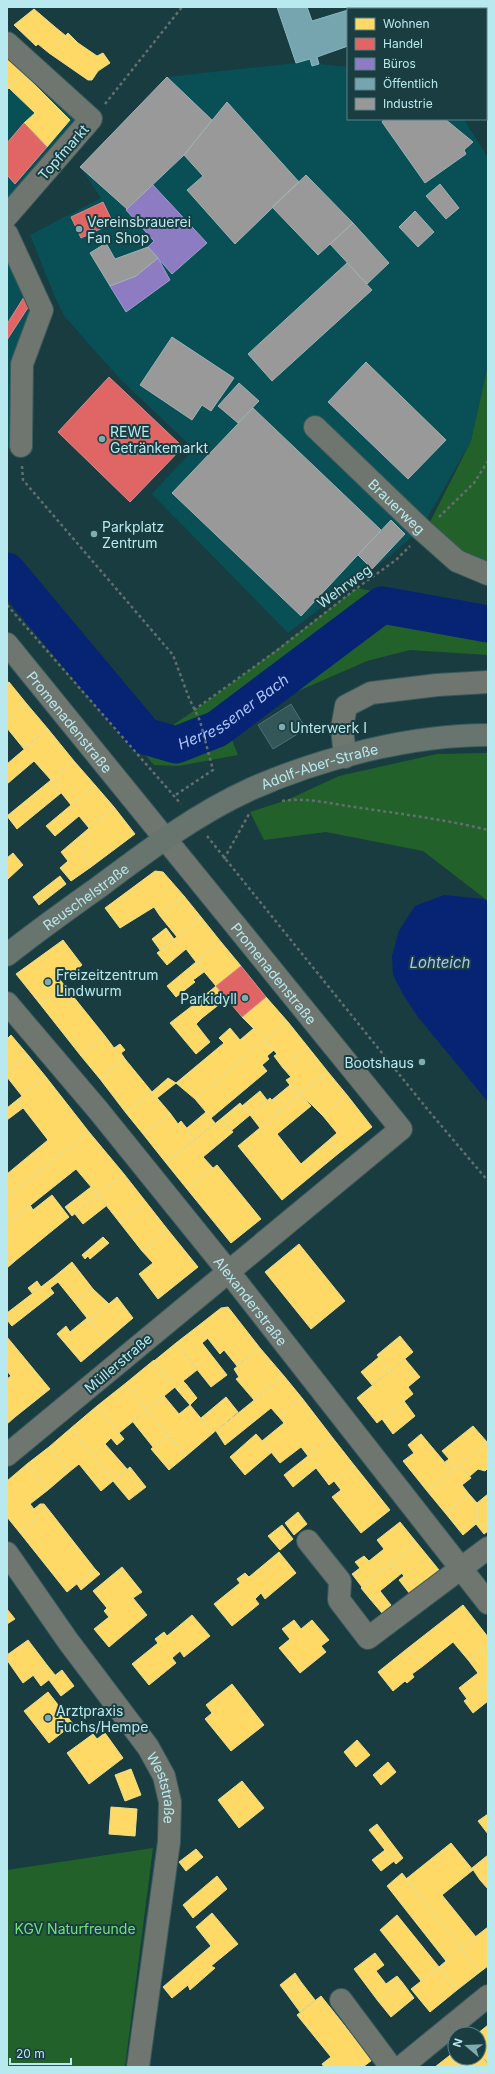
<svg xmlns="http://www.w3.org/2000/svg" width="495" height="2074" font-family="Inter,sans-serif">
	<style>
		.built { fill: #085056 }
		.green { fill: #22622a }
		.water { fill: #072374 }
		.homes { fill: #ffd966; stroke: #e9de8f }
		.shops { fill: #e06666; stroke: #d48d8f }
		.offices { fill: #8e7cc3; stroke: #9a9dd0 }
		.public { fill: #76a5af; stroke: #8ab9c2 }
		.industry { fill: #999; stroke: #a2b1b2 }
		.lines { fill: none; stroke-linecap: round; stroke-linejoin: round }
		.river { stroke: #072374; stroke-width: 37 }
		.building { fill: #335659; stroke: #4a7073 }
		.minor-casing { stroke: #38595b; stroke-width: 24 }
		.major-casing { stroke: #38595b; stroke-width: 24 }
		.path { stroke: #626f6d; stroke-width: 2.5; stroke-dasharray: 3 3; stroke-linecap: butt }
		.minor { stroke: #6f756f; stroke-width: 22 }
		.major { stroke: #68746e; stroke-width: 22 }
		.poi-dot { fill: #7facb1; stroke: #1a3d41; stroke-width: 1.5 }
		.labels { text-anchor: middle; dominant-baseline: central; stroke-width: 4; stroke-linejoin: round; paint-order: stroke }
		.street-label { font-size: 14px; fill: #b7e9ee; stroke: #1a3d41 }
		.poi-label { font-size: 14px; fill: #b7e9ee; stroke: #1a3d41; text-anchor: start }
		.park-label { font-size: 14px; fill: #71e274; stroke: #1a3d41 }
		.water-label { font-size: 15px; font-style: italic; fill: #adc5f4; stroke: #1a3d41 }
	</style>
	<rect width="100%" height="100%" fill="#183c3f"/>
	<path class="built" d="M 7,43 L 91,119 L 7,216 Z
		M 310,59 L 312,66 L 319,64 L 348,67 L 348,119 L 464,119 L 488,158 L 488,365 L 471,441 L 421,529 L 390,556 L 288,633 L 152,494 L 194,449 L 120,379 L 65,317 L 54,295 L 30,235 L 101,198 L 80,167 L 167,77 L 296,63 Z
		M 7,234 L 42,310 L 22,364 L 21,446 L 7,448 Z"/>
	<path class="green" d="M 488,365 L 488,574 L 425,532 L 471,441 Z
		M 7,575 L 147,742 C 220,696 288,640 357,588 L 488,613 L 488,655 L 410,650 L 367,661 L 287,696 L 230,735 L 238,755 L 178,766 L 154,765 L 7,594 Z
		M 488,753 L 488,901 L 423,851 L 326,832 L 264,840 L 250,812 L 287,800 L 339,776 L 437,754 Z
		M 153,1848 L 125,2067 L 7,2067 L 7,1870 Z"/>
	<path class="water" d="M 444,895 L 483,899 L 488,901 L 488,1102 L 418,1017 L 404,996 L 393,975 L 392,956 L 399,931 L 415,906 Z"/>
	<path class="homes" d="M 34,9 L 55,27 L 36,46 L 14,25 Z
		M 55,27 L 66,36 L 49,53 L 38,44 Z
		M 68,33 L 78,43 L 97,56 L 103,53 L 110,63 L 98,71 L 92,80 L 88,80 L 49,53 Z
		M 7,57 L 24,74 L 8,89 L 7,88 Z
		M 24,74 L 70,120 L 47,147 L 24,123 L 35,113 L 9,88 Z
		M 9,682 L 26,703 L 7,720 L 7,683 Z
		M 26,703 L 48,729 L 24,749 L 7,728 L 7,720 Z
		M 48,729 L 74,761 L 51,780 L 34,761 L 7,784 L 7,764 Z
		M 74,761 L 95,785 L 71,805 L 51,780 Z
		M 51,780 L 61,793 L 17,829 L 7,816 Z
		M 95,785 L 114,807 L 89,828 L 79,816 L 55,836 L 46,826 Z
		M 114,807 L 135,834 L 91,867 L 81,853 L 90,846 L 81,835 Z
		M 81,835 L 90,846 L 81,853 L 91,867 L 71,881 L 60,868 L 68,861 L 61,852 Z
		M 13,853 L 23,865 L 8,879 L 7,858 Z
		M 155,871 L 163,872 L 184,896 L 160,916 L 154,907 L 120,928 L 105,908 Z
		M 60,876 L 66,884 L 39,905 L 33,897 Z
		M 184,896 L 201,917 L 177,937 L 160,916 Z
		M 201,917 L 221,942 L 196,962 L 186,949 L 167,965 L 157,953 Z
		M 166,928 L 174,939 L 160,950 L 152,939 Z
		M 63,940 L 82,965 L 65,979 L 59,971 L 55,973 L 64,985 L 40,1004 L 16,974 Z
		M 221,942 L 241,966 L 216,986 L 196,962 Z
		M 196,962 L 204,972 L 193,980 L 195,982 L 176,997 L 167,986 Z
		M 64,985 L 105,1036 L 81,1056 L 40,1004 Z
		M 216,986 L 226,999 L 202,1018 L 192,1006 Z
		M 266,997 L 288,1022 L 265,1040 L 242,1017 Z
		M 192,1006 L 202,1018 L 196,1024 L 210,1042 L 196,1054 L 170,1023 Z
		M 288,1022 L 308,1047 L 283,1068 L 274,1056 L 277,1054 L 265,1040 Z
		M 230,1028 L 240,1040 L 254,1028 L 265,1040 L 195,1099 L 176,1083 L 224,1043 L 219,1038 Z
		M 11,1035 L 28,1055 L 7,1072 L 7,1039 Z
		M 105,1036 L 114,1048 L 120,1044 L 125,1050 L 121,1053 L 125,1059 L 100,1079 L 81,1056 Z
		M 265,1040 L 274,1050 L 267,1056 L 269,1059 L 262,1065 L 267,1071 L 211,1118 L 195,1099 Z
		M 308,1047 L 328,1072 L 303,1093 L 297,1086 L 293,1089 L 286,1080 L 291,1077 L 283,1068 Z
		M 28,1055 L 46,1077 L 22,1096 L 7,1077 L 7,1072 Z
		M 125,1059 L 152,1092 L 126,1113 L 100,1079 Z
		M 328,1072 L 347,1095 L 323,1116 L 301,1094 Z
		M 46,1077 L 89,1132 L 7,1197 L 7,1174 L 48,1140 L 17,1100 Z
		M 168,1078 L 176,1083 L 157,1098 L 152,1092 Z
		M 290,1085 L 293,1089 L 297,1086 L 303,1093 L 281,1111 L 272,1100 Z
		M 260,1091 L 267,1100 L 250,1115 L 242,1106 Z
		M 152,1092 L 170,1113 L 143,1134 L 126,1113 Z
		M 301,1094 L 311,1106 L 277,1134 L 301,1164 L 329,1140 L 339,1153 L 282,1200 L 238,1146 Z
		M 347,1095 L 372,1127 L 339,1153 L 329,1140 L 337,1133 L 323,1116 Z
		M 270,1098 L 281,1111 L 260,1128 L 250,1115 Z
		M 17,1100 L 23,1108 L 7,1120 L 7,1108 Z
		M 240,1103 L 250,1115 L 232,1130 L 222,1118 Z
		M 206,1112 L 215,1123 L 193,1141 L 187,1133 L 189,1131 L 187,1128 Z
		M 170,1113 L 178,1124 L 181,1121 L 189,1131 L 187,1133 L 193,1141 L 166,1163 L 143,1134 Z
		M 222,1118 L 233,1132 L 203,1157 L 213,1168 L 187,1189 L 166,1163 Z
		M 89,1132 L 124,1174 L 98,1195 L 76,1169 L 7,1224 L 7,1197 Z
		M 217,1165 L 261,1219 L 231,1243 L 187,1189 Z
		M 124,1174 L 146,1202 L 120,1223 L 98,1195 Z
		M 91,1187 L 98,1195 L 72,1216 L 65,1207 Z
		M 52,1195 L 69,1217 L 15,1261 L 7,1251 L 7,1224 L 30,1205 L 33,1210 Z
		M 98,1195 L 106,1206 L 83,1224 L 75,1214 Z
		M 146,1202 L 168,1230 L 142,1251 L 120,1223 Z
		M 168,1230 L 198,1267 L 158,1299 L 139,1274 L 153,1263 L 142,1251 Z
		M 103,1237 L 109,1243 L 90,1259 L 88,1256 L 85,1259 L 82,1255 Z
		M 299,1244 L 345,1301 L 311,1329 L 265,1272 Z
		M 7,1251 L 15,1261 L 7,1268 Z
		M 72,1262 L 93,1289 L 75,1303 L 54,1277 Z
		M 54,1277 L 58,1282 L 50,1288 L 54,1293 L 12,1326 L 7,1320 L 7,1313 Z
		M 37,1281 L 41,1287 L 32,1293 L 28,1288 Z
		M 93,1289 L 109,1304 L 91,1319 L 89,1316 L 87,1318 L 75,1303 Z
		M 117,1297 L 133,1318 L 106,1341 L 87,1318 L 89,1316 L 91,1319 Z
		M 228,1307 L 260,1348 L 237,1366 L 224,1350 L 220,1354 L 198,1326 L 221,1308 Z
		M 87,1318 L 106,1341 L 81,1362 L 57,1334 L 66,1326 L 70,1332 Z
		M 198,1326 L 208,1338 L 202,1343 L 227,1375 L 211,1387 L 176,1343 Z
		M 400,1336 L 413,1352 L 390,1371 L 377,1355 Z
		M 7,1337 L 50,1389 L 15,1417 L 7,1408 L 7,1379 L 11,1376 L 7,1371 Z
		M 176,1343 L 197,1370 L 183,1381 L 186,1384 L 178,1391 L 154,1361 Z
		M 260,1348 L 284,1376 L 254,1400 L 236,1379 L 239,1377 L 234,1369 Z
		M 379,1357 L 390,1371 L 372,1385 L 361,1372 Z
		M 405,1359 L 420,1377 L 408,1387 L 413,1394 L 377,1423 L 357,1398 Z
		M 154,1360 L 175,1387 L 147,1410 L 126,1383 Z
		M 284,1376 L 302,1398 L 279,1417 L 271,1408 L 225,1445 L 216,1431 Z
		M 126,1383 L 147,1410 L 119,1433 L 97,1406 Z
		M 186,1384 L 197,1398 L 190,1405 L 178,1391 Z
		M 164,1396 L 179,1414 L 190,1405 L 213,1433 L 186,1456 L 147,1410 Z
		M 226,1397 L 238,1412 L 213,1433 L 201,1418 Z
		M 302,1398 L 332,1437 L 308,1456 L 301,1447 L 280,1463 L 262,1441 L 284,1423 L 279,1417 Z
		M 404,1401 L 415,1416 L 393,1434 L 382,1419 Z
		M 97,1406 L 124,1439 L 117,1445 L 111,1438 L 105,1444 L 127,1469 L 113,1481 L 71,1428 Z
		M 7,1408 L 15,1417 L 7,1424 Z
		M 147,1410 L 168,1435 L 153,1447 L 133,1422 Z
		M 473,1426 L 487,1442 L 452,1471 L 445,1462 L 449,1459 L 442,1451 Z
		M 71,1428 L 113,1481 L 101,1491 L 79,1464 L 69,1472 L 49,1447 Z
		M 256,1434 L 272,1452 L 245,1475 L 230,1457 Z
		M 421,1434 L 452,1471 L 427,1491 L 403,1461 L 414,1453 L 408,1445 Z
		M 168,1435 L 186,1456 L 169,1470 L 151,1449 Z
		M 332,1437 L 354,1465 L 329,1485 L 316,1468 L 293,1487 L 284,1475 Z
		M 488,1441 L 488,1468 L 485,1471 L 478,1469 L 470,1476 L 460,1464 Z
		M 49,1447 L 69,1472 L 48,1490 L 27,1464 Z
		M 27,1464 L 48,1490 L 30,1504 L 34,1509 L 40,1504 L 44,1504 L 48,1509 L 20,1533 L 7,1517 L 7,1481 Z
		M 460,1464 L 471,1478 L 462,1485 L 469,1494 L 446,1514 L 427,1491 Z
		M 354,1465 L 390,1510 L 361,1533 L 332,1497 L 341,1490 L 334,1481 Z
		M 130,1467 L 146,1487 L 129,1500 L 113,1481 Z
		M 469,1494 L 477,1503 L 476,1524 L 463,1535 L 446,1514 Z
		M 488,1494 L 488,1531 L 484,1534 L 476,1524 L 477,1503 Z
		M 48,1509 L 95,1569 L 67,1592 L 20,1533 Z
		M 298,1512 L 307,1524 L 294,1535 L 285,1523 Z
		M 400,1522 L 417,1543 L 362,1587 L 352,1574 L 360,1568 L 355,1562 L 364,1556 L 369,1561 L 384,1549 L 377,1540 Z
		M 282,1525 L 293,1539 L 280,1550 L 268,1536 Z
		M 417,1543 L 439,1570 L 410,1594 L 399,1580 L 404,1576 L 393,1562 Z
		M 279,1552 L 296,1573 L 265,1599 L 261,1593 L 255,1599 L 259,1604 L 232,1626 L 214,1604 L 240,1583 L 237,1579 L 245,1573 L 249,1577 Z
		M 393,1562 L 402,1573 L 370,1599 L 361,1588 Z
		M 122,1567 L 142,1592 L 133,1598 L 147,1615 L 109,1647 L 94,1629 L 109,1617 L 104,1611 L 107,1608 L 93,1591 Z
		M 95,1569 L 100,1574 L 81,1590 L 77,1584 Z
		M 380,1591 L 391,1605 L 382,1613 L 370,1599 Z
		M 463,1605 L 488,1637 L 488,1646 L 469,1661 L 453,1642 L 423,1666 L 408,1648 Z
		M 7,1609 L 15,1619 L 7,1624 Z
		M 192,1615 L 210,1636 L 184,1657 L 180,1651 L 172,1658 L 176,1663 L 149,1685 L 132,1664 L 158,1643 L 155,1639 L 164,1632 L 167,1636 Z
		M 294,1620 L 301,1629 L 312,1620 L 329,1640 L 321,1646 L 326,1652 L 300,1673 L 279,1648 L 290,1639 L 282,1629 Z
		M 28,1640 L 47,1665 L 23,1683 L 7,1660 L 7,1655 Z
		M 488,1646 L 488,1683 L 467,1699 L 459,1688 L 478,1673 L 469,1661 Z
		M 408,1648 L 423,1666 L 412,1674 L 414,1677 L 407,1683 L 405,1681 L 393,1691 L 378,1672 Z
		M 47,1665 L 55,1675 L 41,1686 L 33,1675 Z
		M 62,1670 L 74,1686 L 61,1696 L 49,1680 Z
		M 488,1683 L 488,1701 L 473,1713 L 464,1701 Z
		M 232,1684 L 264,1725 L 231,1751 L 205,1719 L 212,1713 L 206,1705 Z
		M 48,1692 L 73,1724 L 49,1743 L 24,1711 Z
		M 105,1733 L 123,1758 L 89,1784 L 67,1753 L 93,1734 L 97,1739 Z
		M 357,1740 L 370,1755 L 356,1767 L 344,1752 Z
		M 388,1762 L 396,1772 L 381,1785 L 373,1775 Z
		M 131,1769 L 141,1795 L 125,1801 L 115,1775 Z
		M 242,1781 L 264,1808 L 239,1828 L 218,1800 Z
		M 111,1807 L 137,1809 L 135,1836 L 109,1834 Z
		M 488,1814 L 488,1834 L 478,1821 Z
		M 377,1824 L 403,1858 L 396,1864 L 369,1830 Z
		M 451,1843 L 473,1870 L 442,1895 L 476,1937 L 461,1948 L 406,1879 Z
		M 196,1849 L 203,1857 L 186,1871 L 179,1862 Z
		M 385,1850 L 394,1861 L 381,1871 L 372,1860 Z
		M 488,1855 L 488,1873 L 480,1880 L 472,1868 Z
		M 402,1873 L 461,1948 L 446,1961 L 387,1886 Z
		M 488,1873 L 488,1889 L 480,1880 Z
		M 217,1876 L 227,1889 L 193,1918 L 183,1905 Z
		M 212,1913 L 238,1944 L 211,1966 L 215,1968 L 190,1990 L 188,1985 L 172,1998 L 163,1987 L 211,1946 L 196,1927 Z
		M 397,1915 L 439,1967 L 421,1981 L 380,1930 Z
		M 488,1927 L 488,1966 L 480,1972 L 461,1948 Z
		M 461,1948 L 480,1972 L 457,1990 L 439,1967 Z
		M 375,1953 L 384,1965 L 376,1971 L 386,1984 L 397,1976 L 402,1982 L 378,2001 L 354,1969 Z
		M 439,1967 L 457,1990 L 430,2012 L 411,1989 Z
		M 295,1973 L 301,1982 L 286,1993 L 280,1985 Z
		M 301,1982 L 315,2000 L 300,2012 L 286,1993 Z
		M 402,1982 L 414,1998 L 391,2017 L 378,2001 Z
		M 321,1996 L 372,2060 L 363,2067 L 324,2067 L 322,2064 L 331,2057 L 297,2015 Z
		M 488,2025 L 488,2063 L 479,2052 L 479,2034 L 477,2034 Z
		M 455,2051 L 455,2058 L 479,2058 L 479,2052 L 488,2065 L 485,2067 L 458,2067 L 449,2056 Z
		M 449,2056 L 458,2067 L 435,2067 Z"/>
	<path class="shops" d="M 24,123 L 47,147 L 15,184 L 7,175 L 7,143 Z
		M 103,202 L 113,223 L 81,238 L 71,217 Z
		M 24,297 L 29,306 L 7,340 L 7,324 Z
		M 109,377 L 183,447 L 130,502 L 58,432 Z
		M 241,966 L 266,997 L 242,1017 L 216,986 Z"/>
	<path class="offices" d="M 152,184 L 207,243 L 172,274 L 148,247 L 154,241 L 126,210 Z
		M 158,258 L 170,280 L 126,312 L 110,286 L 136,276 Z"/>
	<path class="public" d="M 277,7 L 307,7 L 312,21 L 348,10 L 348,46 L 317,57 L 319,64 L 312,66 L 310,59 L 296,63 Z
		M 353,7 L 389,7 L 389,9 L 352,9 Z"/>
	<path class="industry" d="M 167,77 L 212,120 L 184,155 L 127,209 L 80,167 Z
		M 227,102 L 299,182 L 235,244 L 187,190 L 203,176 L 184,155 Z
		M 384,119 L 445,119 L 473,142 L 464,150 L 466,154 L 425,183 L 382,122 Z
		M 306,175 L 353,223 L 318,255 L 272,207 Z
		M 440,184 L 459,208 L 446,219 L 426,196 Z
		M 415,211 L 434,232 L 418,247 L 399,227 Z
		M 353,223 L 389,263 L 367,284 L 330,244 Z
		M 106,243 L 115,259 L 148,247 L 158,258 L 136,276 L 110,286 L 90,253 Z
		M 347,263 L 372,290 L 272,381 L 248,354 Z
		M 172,337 L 234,378 L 211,411 L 202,405 L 192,420 L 140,385 Z
		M 366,362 L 446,440 L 408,479 L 328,402 Z
		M 239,383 L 259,401 L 238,423 L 218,406 Z
		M 253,408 L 381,530 L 301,616 L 172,493 Z
		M 391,520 L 405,534 L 372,569 L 358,555 Z"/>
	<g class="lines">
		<path class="river" id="s1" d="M 7,571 L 145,736 L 176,745 L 217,729 L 382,605 L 488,624"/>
	</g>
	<path class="building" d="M 291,704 L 306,729 L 273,749 L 258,725 Z"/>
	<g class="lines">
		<defs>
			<g id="minor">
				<path d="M 442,7 L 443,9"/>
				<path d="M 7,43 L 91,119 L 7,216"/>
				<path d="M 486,104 L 488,104"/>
				<path d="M 7,234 L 42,310 L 22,364 L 21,446"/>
				<path id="s2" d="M 315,427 L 421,529 L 457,561 L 488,574"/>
				<path id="s3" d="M 7,644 L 401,1129 L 7,1455"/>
				<path d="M 345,757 L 342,728 L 346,706 L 371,693 L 437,685 L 488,682"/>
				<path id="s4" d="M 7,1003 L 98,1110 L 228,1271 L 488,1603"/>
				<path d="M 308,1541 L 340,1581 L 339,1600 L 368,1638 L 488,1548"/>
				<path id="s5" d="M 7,1553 L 68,1641 L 148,1747 L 164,1776 L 170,1802 L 169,1842 L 138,2067"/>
				<path d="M 341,2000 L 391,2067"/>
				<path d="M 401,2067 L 488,1996"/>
			</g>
			<g id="major">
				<path id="s6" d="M 7,955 C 37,931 68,909 99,887 C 147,851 196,814 251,789 C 321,758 411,735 488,735"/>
			</g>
		</defs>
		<use href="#minor" class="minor-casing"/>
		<use href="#major" class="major-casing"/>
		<path class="path" d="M 105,104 L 182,7
			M 22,466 L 23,480 L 173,655 L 189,698 L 200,721 L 213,770 L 174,796
			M 439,517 L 474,483 L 488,461
			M 7,605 L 181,804
			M 194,710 L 276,651 L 357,588 L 396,560 L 410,546
			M 282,801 C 305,797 332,804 355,807 C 400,814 444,819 488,830
			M 207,836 L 428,1110 L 488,1181
			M 224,859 L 249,814"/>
		<use href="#minor" class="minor"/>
		<use href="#major" class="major"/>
	</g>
	<g class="poi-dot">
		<circle cx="79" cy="229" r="4"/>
		<circle cx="102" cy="439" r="4"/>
		<circle cx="94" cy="534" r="4"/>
		<circle cx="282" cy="727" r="4"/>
		<circle cx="48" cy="982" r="4"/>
		<circle cx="245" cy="998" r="4"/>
		<circle cx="422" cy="1062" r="4"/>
		<circle cx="48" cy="1718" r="4"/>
	</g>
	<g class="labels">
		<g class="street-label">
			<text transform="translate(63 152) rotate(-49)">Topfmarkt</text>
			<text stroke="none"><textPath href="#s2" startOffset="114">Brauerweg</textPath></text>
			<text transform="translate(344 586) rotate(-36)">Wehrweg</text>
			<text stroke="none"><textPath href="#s3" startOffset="100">Promenadenstraße</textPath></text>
			<text stroke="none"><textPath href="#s6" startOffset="368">Adolf-Aber-Straße</textPath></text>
			<text stroke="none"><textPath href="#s6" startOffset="98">Reuschelstraße</textPath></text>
			<text stroke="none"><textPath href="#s3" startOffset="424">Promenadenstraße</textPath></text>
			<text stroke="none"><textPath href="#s4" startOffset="385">Alexanderstraße</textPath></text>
			<text transform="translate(118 1363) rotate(-40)">Müllerstraße</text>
			<text stroke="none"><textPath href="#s5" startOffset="284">Weststraße</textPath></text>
		</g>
		<g class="poi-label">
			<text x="87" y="221">Vereinsbrauerei<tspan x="87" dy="16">Fan Shop</tspan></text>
			<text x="110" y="431">REWE<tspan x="110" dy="16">Getränkemarkt</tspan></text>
			<text x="102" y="526">Parkplatz<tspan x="102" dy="16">Zentrum</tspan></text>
			<text x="290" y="727">Unterwerk I</text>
			<text x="56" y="974">Freizeitzentrum<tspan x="56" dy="16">Lindwurm</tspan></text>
			<text x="237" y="998" text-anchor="end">Parkidyll</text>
			<text x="414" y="1062" text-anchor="end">Bootshaus</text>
			<text x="56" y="1710">Arztpraxis<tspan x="56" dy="16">Fuchs/Hempe</tspan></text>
		</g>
		<g class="park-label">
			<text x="75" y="1928">KGV Naturfreunde</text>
		</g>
		<g class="water-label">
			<text stroke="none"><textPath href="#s1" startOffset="314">Herressener Bach</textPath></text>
			<text x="440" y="962">Lohteich</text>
		</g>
	</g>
	<rect width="495" height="2074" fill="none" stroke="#b7e9ee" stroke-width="16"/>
	<rect x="347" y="8" width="140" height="112" fill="#1a3d41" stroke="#598286"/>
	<rect x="355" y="18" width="20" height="12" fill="#ffd966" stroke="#598286"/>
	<text x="383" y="28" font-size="12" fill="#b7e9ee">Wohnen</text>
	<rect x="355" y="38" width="20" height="12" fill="#e06666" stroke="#598286"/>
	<text x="383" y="48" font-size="12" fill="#b7e9ee">Handel</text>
	<rect x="355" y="58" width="20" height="12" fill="#8e7cc3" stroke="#598286"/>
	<text x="383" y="68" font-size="12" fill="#b7e9ee">Büros</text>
	<rect x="355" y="78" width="20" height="12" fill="#76a5af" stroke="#598286"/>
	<text x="383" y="88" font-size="12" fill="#b7e9ee">Öffentlich</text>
	<rect x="355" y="98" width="20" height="12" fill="#999999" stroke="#598286"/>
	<text x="383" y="108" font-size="12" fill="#b7e9ee">Industrie</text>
	<g transform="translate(467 2046) rotate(289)"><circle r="19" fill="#1a3d41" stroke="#598286"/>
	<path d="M0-3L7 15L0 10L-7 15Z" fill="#7facb1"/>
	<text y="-6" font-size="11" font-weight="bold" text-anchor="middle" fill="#b7e9ee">N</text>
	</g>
	<path d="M10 2058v6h61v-6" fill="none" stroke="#b7e9ee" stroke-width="2"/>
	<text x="16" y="2058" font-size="12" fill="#b7e9ee" stroke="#1a3d41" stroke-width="3" paint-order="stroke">20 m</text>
</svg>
